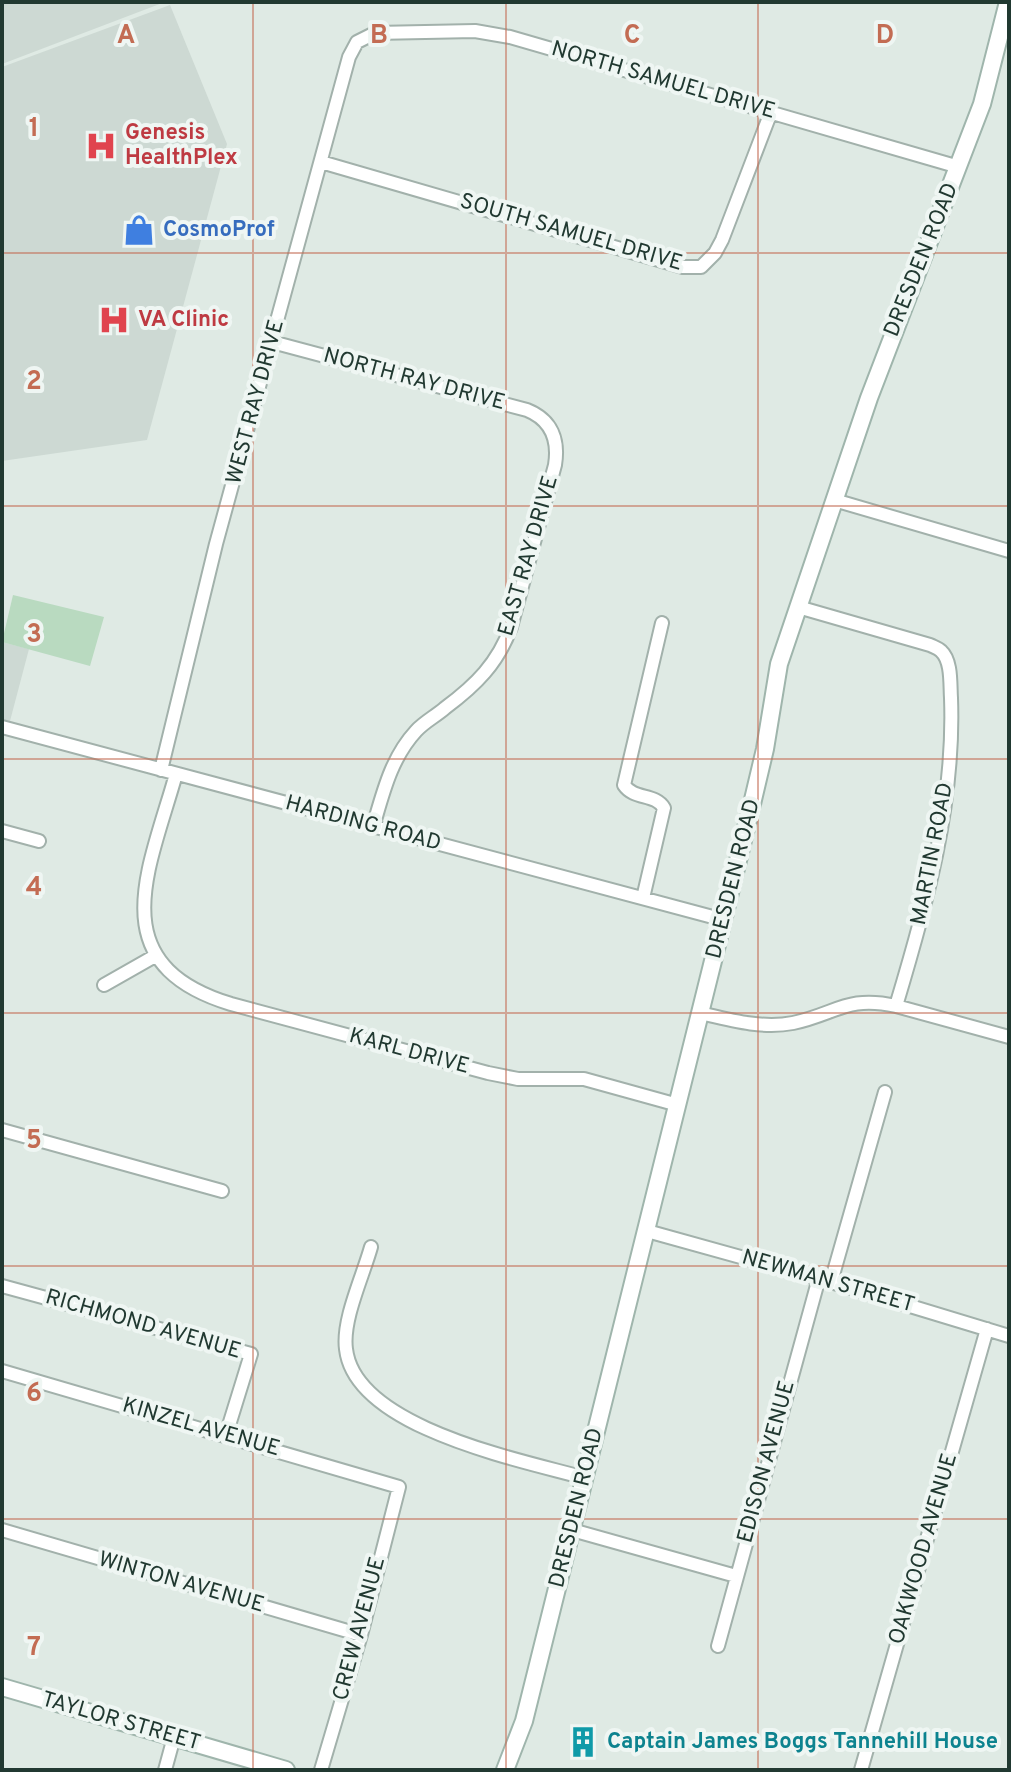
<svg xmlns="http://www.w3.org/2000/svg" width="1011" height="1772" font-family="Overpass,sans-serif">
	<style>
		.built { fill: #cdd9d3 }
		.green { fill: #b9dac0 }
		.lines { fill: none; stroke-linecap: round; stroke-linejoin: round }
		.street-casing { stroke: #a2b1ab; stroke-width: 16 }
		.secondary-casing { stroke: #9fb5ac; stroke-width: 20 }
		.street { stroke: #fff; stroke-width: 12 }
		.secondary { stroke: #fff; stroke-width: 16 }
		.grid { fill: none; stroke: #c36c53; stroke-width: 2; stroke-opacity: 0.55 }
		.labels { text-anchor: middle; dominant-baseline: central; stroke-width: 8; stroke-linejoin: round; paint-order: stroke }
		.street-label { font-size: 22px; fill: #213931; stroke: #eff6f3 }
		.health-label { font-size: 22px; font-weight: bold; fill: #be3a42; stroke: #eff6f3; text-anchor: start }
		.shop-label { font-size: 22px; font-weight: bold; fill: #366cbe; stroke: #eff6f3; text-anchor: start }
		.culture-label { font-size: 22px; font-weight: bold; fill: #0d838f; stroke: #eff6f3; text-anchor: start }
		.grid-label { font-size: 26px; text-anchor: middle; font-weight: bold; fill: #c36c53; stroke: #eff6f3; stroke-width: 8; stroke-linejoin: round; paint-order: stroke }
	</style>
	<rect width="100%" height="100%" fill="#dfeae4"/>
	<path class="built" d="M 2,2 L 165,2 L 2,64 Z
		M 170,5 L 227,144 L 147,440 L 2,461 L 2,67 Z
		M 2,642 L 29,649 L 10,721 L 2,719 Z"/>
	<path class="green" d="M 13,595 L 104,617 L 90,666 L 2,642 Z"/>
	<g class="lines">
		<defs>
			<path id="street" d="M 321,162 L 683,267 L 701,267 L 715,253 L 722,240 L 771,112
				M 272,342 L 527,410 C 552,420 559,440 555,465 L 511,627 C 498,663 476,685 445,708 C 436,716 424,722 416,731 C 391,758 383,793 373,827
				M 834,500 L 1009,551
				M 2,727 L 724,920
				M 161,770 L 216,544 L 349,57 L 357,42 L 375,33 L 475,31 L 510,37 L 959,167
				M 176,774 C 149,870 100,964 231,1004 L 488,1073 L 518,1079 L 584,1079 L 678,1105
				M 2,831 L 39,841
				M 643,898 L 664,808 C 655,793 634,800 624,785 L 662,623
				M 104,985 L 155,956
				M 896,1006 L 1009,1037
				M 700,1013 C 730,1020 762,1029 793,1023 C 836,1014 847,995 896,1006 C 926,906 955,804 951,698 C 950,684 952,661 941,651 C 938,648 934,647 930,645 L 798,607
				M 2,1130 L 222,1191
				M 647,1231 L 831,1282 L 1009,1336
				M 371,1247 C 363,1276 342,1320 346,1349 C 355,1428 521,1460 585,1478
				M 831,1282 L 885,1092
				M 2,1286 L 251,1354 L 226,1435
				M 2,1371 L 399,1487 L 361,1635 L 321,1770
				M 2,1530 L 361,1635
				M 572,1530 L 736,1576
				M 718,1646 L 819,1278
				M 165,1770 L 174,1737
				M 861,1770 L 987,1329"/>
			<path id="secondary" d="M 2,1687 L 286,1770
				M 505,1770 L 524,1721 L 752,804 L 765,749 L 779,664 L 869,398 L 982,104 L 1008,2"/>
		</defs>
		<use href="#street" class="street-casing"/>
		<use href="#secondary" class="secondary-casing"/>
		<use href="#street" class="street"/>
		<use href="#secondary" class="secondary"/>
	</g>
	<path class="grid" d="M 253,2 L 253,1770M 506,2 L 506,1770M 758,2 L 758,1770M 2,253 L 1009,253M 2,506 L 1009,506M 2,759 L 1009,759M 2,1013 L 1009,1013M 2,1266 L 1009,1266M 2,1519 L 1009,1519"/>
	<defs>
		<symbol id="hospital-bare" viewBox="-9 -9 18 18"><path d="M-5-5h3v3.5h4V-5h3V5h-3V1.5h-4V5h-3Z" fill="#e0444e" stroke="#eff6f3" stroke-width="2.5" paint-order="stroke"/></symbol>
		<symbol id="shop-bare" viewBox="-9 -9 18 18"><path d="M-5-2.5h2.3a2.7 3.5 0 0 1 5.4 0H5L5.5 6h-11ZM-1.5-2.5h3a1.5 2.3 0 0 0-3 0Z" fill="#3f7fe0" stroke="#eff6f3" stroke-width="2.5" paint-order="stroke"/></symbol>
		<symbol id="building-bare" viewBox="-9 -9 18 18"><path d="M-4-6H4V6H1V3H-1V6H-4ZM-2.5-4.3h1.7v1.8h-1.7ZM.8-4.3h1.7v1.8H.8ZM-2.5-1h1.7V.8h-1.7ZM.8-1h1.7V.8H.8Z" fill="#0f9aa8" stroke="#eff6f3" stroke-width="2.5" paint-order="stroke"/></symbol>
	</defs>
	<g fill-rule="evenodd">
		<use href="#hospital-bare" x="79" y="124" width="44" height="44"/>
		<use href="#shop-bare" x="117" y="208" width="44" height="44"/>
		<use href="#hospital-bare" x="92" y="298" width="44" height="44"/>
		<use href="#building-bare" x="561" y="1720" width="44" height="44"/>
	</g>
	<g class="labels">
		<g class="street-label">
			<text transform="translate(663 81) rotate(16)">NORTH SAMUEL DRIVE</text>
			<text transform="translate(571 233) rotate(16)">SOUTH SAMUEL DRIVE</text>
			<text transform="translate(922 260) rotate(-68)">DRESDEN ROAD</text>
			<text transform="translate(414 380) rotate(15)">NORTH RAY DRIVE</text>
			<text transform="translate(256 402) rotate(-75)">WEST RAY DRIVE</text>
			<text transform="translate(529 556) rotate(-74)">EAST RAY DRIVE</text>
			<text transform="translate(363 824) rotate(15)">HARDING ROAD</text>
			<text transform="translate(933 854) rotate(-79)">MARTIN ROAD</text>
			<text transform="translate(734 879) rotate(-76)">DRESDEN ROAD</text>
			<text transform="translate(409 1052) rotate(15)">KARL DRIVE</text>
			<text transform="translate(828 1282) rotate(16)">NEWMAN STREET</text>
			<text transform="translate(143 1325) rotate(16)">RICHMOND AVENUE</text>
			<text transform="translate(201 1428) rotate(16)">KINZEL AVENUE</text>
			<text transform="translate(767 1462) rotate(-75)">EDISON AVENUE</text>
			<text transform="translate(577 1508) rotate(-76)">DRESDEN ROAD</text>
			<text transform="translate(924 1549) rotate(-74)">OAKWOOD AVENUE</text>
			<text transform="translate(181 1583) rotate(16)">WINTON AVENUE</text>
			<text transform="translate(360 1629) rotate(-75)">CREW AVENUE</text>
			<text transform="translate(121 1722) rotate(16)">TAYLOR STREET</text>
		</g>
		<g class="health-label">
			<text x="125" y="133">Genesis<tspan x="125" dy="25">HealthPlex</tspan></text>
			<text x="138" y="320">VA Clinic</text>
		</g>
		<g class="shop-label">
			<text x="163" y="230">CosmoProf</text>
		</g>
		<g class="culture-label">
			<text x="607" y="1742">Captain James Boggs Tannehill House</text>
		</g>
	</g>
	<g class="grid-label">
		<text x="126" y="43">A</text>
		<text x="379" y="43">B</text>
		<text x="632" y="43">C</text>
		<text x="885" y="43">D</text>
		<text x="34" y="136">1</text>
		<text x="34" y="389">2</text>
		<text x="34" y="642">3</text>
		<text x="34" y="895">4</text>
		<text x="34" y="1148">5</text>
		<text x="34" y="1401">6</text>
		<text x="34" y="1655">7</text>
	</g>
	<rect width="1011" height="1772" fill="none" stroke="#213931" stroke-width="8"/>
</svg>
